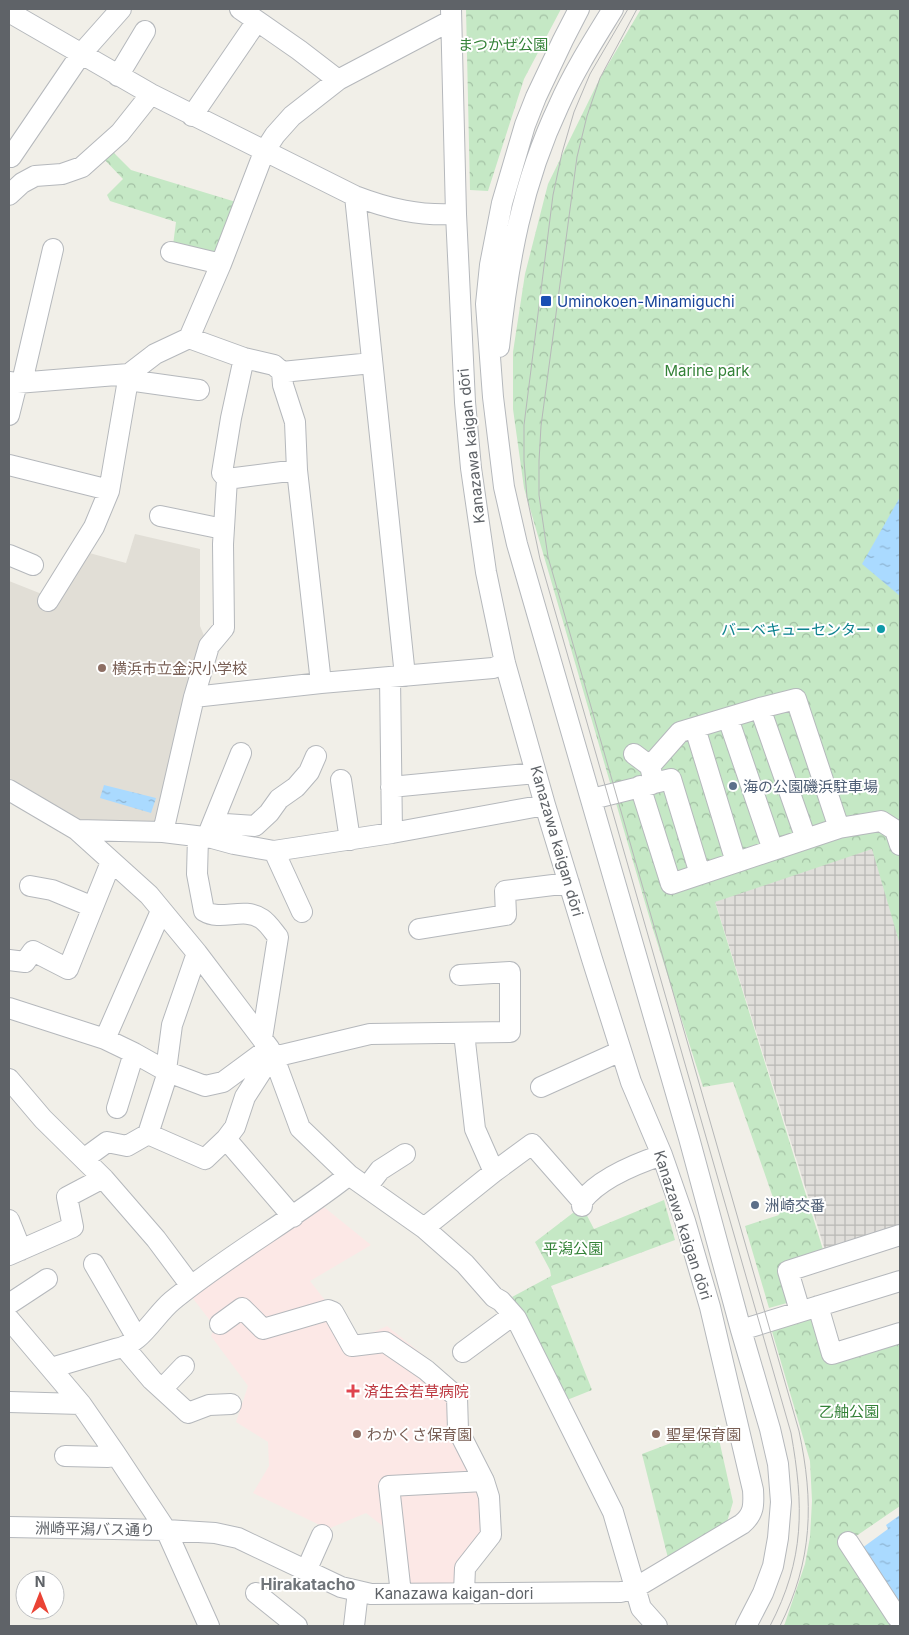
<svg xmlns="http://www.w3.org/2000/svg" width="909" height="1635" font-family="Inter,'Noto Sans JP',sans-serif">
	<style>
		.industrial { fill: url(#industrial-grid) }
		.education { fill: #e1ded6 }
		.medical { fill: #fce8e6 }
		.park { fill: url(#park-crowns) }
		.water { fill: url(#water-ripples) }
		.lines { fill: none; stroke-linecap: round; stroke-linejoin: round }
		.minor-casing { stroke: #b5b8bc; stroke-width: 22 }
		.minor { stroke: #fff; stroke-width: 20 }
		.tram { stroke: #b6b7b8; stroke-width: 1 }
		.transit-dot { fill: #1a4fb4; stroke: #fff; stroke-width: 2 }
		.culture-dot { fill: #0f9aa8; stroke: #fff; stroke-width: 2 }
		.education-dot { fill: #8d6e63; stroke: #fff; stroke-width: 2 }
		.service-dot { fill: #5c6f8a; stroke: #fff; stroke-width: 2 }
		.health-dot { fill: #e0444e; stroke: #fff; stroke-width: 2 }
		.labels { text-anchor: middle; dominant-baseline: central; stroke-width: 4; stroke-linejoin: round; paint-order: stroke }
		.park-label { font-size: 15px; fill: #348238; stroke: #fff }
		.transit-label { font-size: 15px; fill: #164399; stroke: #fff; text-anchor: start }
		.street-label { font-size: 15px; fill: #5f6368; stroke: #fff }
		.culture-label { font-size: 15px; fill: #0d838f; stroke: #fff; text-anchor: end }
		.education-label { font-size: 15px; fill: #785e54; stroke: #fff; text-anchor: start }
		.service-label { font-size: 15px; fill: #4e5e75; stroke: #fff; text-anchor: start }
		.health-label { font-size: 15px; fill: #be3a42; stroke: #fff; text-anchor: start }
		.neighbourhood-label { font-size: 16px; font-weight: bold; fill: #70757a; stroke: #fff }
	</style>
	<defs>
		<pattern id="industrial-grid" width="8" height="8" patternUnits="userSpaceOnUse" patternTransform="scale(1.25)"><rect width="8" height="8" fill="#e0deda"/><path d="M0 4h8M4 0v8" fill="none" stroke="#b9b8b5"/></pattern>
		<pattern id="park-crowns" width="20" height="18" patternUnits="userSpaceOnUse" patternTransform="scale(1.25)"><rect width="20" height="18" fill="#c5e8c5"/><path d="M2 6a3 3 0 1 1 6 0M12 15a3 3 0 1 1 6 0" fill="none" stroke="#a3c0a4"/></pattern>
		<pattern id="water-ripples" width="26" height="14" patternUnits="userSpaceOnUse" patternTransform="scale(1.25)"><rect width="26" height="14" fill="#aadaff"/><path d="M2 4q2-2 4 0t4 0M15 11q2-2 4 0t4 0" fill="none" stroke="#8eb4d2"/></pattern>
	</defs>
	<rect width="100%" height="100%" fill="#f1efe8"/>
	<path class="industrial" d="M 872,846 L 900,934 L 900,1230 L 826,1253 L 713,895 Z"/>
	<path class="education" d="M 135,534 L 200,549 L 200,626 L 205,638 L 159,819 L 151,823 L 81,820 L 9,778 L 9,581 L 57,600 L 82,551 L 126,563 Z"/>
	<path class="medical" d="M 319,1203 L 371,1245 L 310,1281 L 356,1340 L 387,1326 L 442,1370 L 464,1396 L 465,1424 L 500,1501 L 495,1537 L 472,1571 L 473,1586 L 393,1588 L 384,1527 L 366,1513 L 328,1529 L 253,1493 L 269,1466 L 268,1442 L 236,1422 L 248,1386 L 211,1336 L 215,1327 L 188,1292 Z"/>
	<path class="park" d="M 466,9 L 561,9 L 524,79 L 488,191 L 470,190 Z
		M 641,9 L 900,9 L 900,945 L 872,849 L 715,902 L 825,1256 L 785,1269 L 794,1301 L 769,1308 L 745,1226 L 779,1215 L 733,1082 L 703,1087 L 651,923 L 524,488 L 513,409 L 513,352 L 525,274 L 548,184 L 600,78 Z
		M 109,148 L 131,170 L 236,202 L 214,253 L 173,245 L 176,222 L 110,201 L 107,195 L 123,179 L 101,156 Z
		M 664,1200 L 675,1240 L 551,1286 L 592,1390 L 567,1400 L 512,1297 L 551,1276 L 550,1270 L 535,1242 L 582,1206 L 594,1229 Z
		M 814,1315 L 830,1362 L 900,1339 L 900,1506 L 846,1543 L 900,1626 L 784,1626 L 805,1564 L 810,1537 L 812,1501 L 810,1461 L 771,1328 Z
		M 716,1426 L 733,1502 L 727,1522 L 668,1558 L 642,1454 Z"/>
	<path class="water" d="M 900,497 L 900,596 L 862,564 Z
		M 104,785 L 156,798 L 151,813 L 100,798 Z
		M 900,1515 L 900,1615 L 858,1551 L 888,1529 L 886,1525 Z"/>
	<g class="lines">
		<defs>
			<path id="minor" d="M 240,9 L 299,50 L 338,80
				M 579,9 L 563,40 L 536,97 L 525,125 L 502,203 L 490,265 L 486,304 L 493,397 L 504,487 L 517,544 L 689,1138 L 741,1330 L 770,1429 L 778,1464 L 781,1502 L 778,1538 L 773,1566 L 763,1593 L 746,1626
				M 9,12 L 151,94 L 355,196 C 389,209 419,216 456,214
				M 118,76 L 145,31
				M 192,116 L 257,21
				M 9,156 L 11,157 L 81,54 L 121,9
				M 9,195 L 22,183 L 35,176 L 62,174 L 82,167 L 120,133 L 151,94
				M 355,196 L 405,676
				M 171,252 L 221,264
				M 189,338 L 221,264 L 264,152 L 275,135 L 292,116 L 338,80 L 450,21
				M 499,347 C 508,262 522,183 559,105 C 574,71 594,40 613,9
				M 282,372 L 372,363
				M 128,380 L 199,390
				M 9,382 L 17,383 L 129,374 L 155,354 L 189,338 L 244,358 L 274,365 L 282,372 L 283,385 L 295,422 L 297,470 L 321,683
				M 22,382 L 53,249
				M 9,415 L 17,383
				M 9,465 L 109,490
				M 227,479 L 297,470
				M 160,516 L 223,529
				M 9,555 L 33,565
				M 48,601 L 94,527 L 109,491 L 129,374
				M 390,677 L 392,833
				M 194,697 L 321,683 L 493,668 L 505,663
				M 760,708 L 806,839
				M 728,718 L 773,850
				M 695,728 L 736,862
				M 634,754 L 650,766 L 654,783 L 671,779 L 700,874
				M 650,766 L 680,732 L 760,708 L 796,699 L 839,828
				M 341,780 L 350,840
				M 640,786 L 671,884 L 839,828 L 881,821 L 895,830 L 900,845
				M 391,787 L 536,773
				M 9,790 L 77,830 L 149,895 L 197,953 L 269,1048 L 273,1055 L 300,1128 L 349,1175 L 424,1228 L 465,1264 L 494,1297 L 501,1301 L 516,1318 L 613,1512 L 641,1608 L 657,1626
				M 592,799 L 652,784
				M 77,830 L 163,832 L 212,838 L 234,844 L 274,851 L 392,833 L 545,805
				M 163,832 L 194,697 L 209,646 L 224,628 L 223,544 L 227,479 L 222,473 L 231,418 L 244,358
				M 198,837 L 197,874 L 204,911 C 222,922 243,906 262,919 C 268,923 273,931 278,937 L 262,1038
				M 207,837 L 241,753
				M 212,838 L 225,824 L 255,826 L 269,813 L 279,799 L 296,787 L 309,772 L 316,756
				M 274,851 L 302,912
				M 30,886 L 52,890 L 93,907
				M 419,929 L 506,915 L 505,891 L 569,883
				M 9,960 L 25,962 L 33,951 L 68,969 L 111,862
				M 9,1008 L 105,1039 L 134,1053 L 168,1072 L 205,1086 L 223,1082 L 269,1048
				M 464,1033 L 475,1129 L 494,1172
				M 105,1039 L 161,911
				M 166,1070 L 172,1025 L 197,953
				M 9,1079 L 43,1119 L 104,1179 L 156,1239 L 191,1286
				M 541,1087 L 621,1051
				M 117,1108 L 134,1053
				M 148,1134 L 168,1072
				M 226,1139 L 293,1217
				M 85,1158 L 107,1142 L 127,1146 L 148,1134 L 205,1159 L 226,1139 L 235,1127 L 245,1097 L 270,1058 L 273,1055 L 282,1055 L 370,1034 L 510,1032 L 510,972 L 460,975
				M 367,1187 L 380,1170 L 405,1154
				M 582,1201 C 599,1179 635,1164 662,1155
				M 9,1220 L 21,1250
				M 424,1228 L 494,1172 L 532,1144 L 582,1201 L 582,1206
				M 9,1255 L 73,1227 L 67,1197 L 103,1178
				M 94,1264 L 137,1338
				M 9,1304 L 47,1279
				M 818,1306 L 832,1354 L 900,1333
				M 800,1311 L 788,1271 L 900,1235
				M 9,1319 L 81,1404 L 115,1453 L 166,1530 L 215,1533 L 238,1538 L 341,1587 L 371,1594 L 621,1592 L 635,1588 L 742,1524 C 754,1514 754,1505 753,1490 L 710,1307 L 685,1221 L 662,1155 L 631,1082 L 592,959 L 545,805 L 505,663 L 486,572 L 471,468 L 465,402 L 456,214 L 451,9
				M 220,1324 L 242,1308 L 263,1329 L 328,1310 L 333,1312 L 352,1346 L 385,1342 L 426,1370 L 457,1397 L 458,1430 L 484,1481
				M 741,1330 L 900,1281
				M 125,1348 L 152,1380 L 188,1413 L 209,1405 L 231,1404
				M 463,1352 L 513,1315
				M 51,1368 L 115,1349 C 140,1346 154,1316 172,1301 C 228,1255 292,1220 349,1175
				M 162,1389 L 184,1366
				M 9,1402 L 81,1404
				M 65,1456 L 108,1457 L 115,1453
				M 9,1527 L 166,1530 L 209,1626
				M 848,1542 L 897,1617
				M 306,1571 L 322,1535
				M 256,1593 L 297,1626
				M 401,1594 L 389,1486 L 484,1481 L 489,1497 L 491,1535 L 465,1568 L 464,1592
				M 354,1626 L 358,1591"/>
		</defs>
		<use href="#minor" class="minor-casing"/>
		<use href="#minor" class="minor"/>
		<path class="tram" d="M 628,9 L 590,74 L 574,112 L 562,153 L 553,195 L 524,425 L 524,461 L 527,497 L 540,559 L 791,1433 C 804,1506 805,1559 770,1626
			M 637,9 L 600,78 L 587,116 L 577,157 L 541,426 L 539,461 L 539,495 L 548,557 L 799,1431 C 814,1502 813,1560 780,1626"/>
	</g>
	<rect class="transit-dot" x="540" y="295" width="12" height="12" rx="2.5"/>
	<circle class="culture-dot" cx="881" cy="629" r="5"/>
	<g class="education-dot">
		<circle cx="102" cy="668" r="5"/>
		<circle cx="357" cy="1434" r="5"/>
		<circle cx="656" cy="1434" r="5"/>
	</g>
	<g class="service-dot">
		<circle cx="733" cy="786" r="5"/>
		<circle cx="755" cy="1205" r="5"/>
	</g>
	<path class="health-dot" d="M350.5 1383.5h5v5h5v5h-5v5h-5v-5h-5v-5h5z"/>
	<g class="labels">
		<g class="park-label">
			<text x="503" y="44">まつかぜ公園</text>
			<text x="707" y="370">Marine park</text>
			<text x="573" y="1248">平潟公園</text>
			<text x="849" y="1411">乙舳公園</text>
		</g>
		<g class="transit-label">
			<text x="557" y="301">Uminokoen-Minamiguchi</text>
		</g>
		<g class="street-label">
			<text transform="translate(471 446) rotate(-96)">Kanazawa kaigan dōri</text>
			<text transform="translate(557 841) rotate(74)">Kanazawa kaigan dōri</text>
			<text transform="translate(683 1225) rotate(72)">Kanazawa kaigan dōri</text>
			<text transform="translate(95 1529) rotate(1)">洲崎平潟バス通り</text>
			<text x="454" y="1593">Kanazawa kaigan-dori</text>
		</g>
		<g class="culture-label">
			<text x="871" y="629">バーベキューセンター</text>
		</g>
		<g class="education-label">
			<text x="112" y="668">横浜市立金沢小学校</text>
			<text x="367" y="1434">わかくさ保育園</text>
			<text x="666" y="1434">聖星保育園</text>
		</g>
		<g class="service-label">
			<text x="743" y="786">海の公園磯浜駐車場</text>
			<text x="765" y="1205">洲崎交番</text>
		</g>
		<g class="health-label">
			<text x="364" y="1391">済生会若草病院</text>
		</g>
		<g class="neighbourhood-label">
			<text x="308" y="1584">Hirakatacho</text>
		</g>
	</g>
	<rect width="909" height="1635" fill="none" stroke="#5f6368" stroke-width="20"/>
	<g transform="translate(40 1595)"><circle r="24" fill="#ffffff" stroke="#bfc1c3"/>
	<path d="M0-4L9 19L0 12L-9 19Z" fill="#ea4335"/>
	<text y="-8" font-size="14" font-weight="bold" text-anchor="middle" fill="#5f6368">N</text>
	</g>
</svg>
